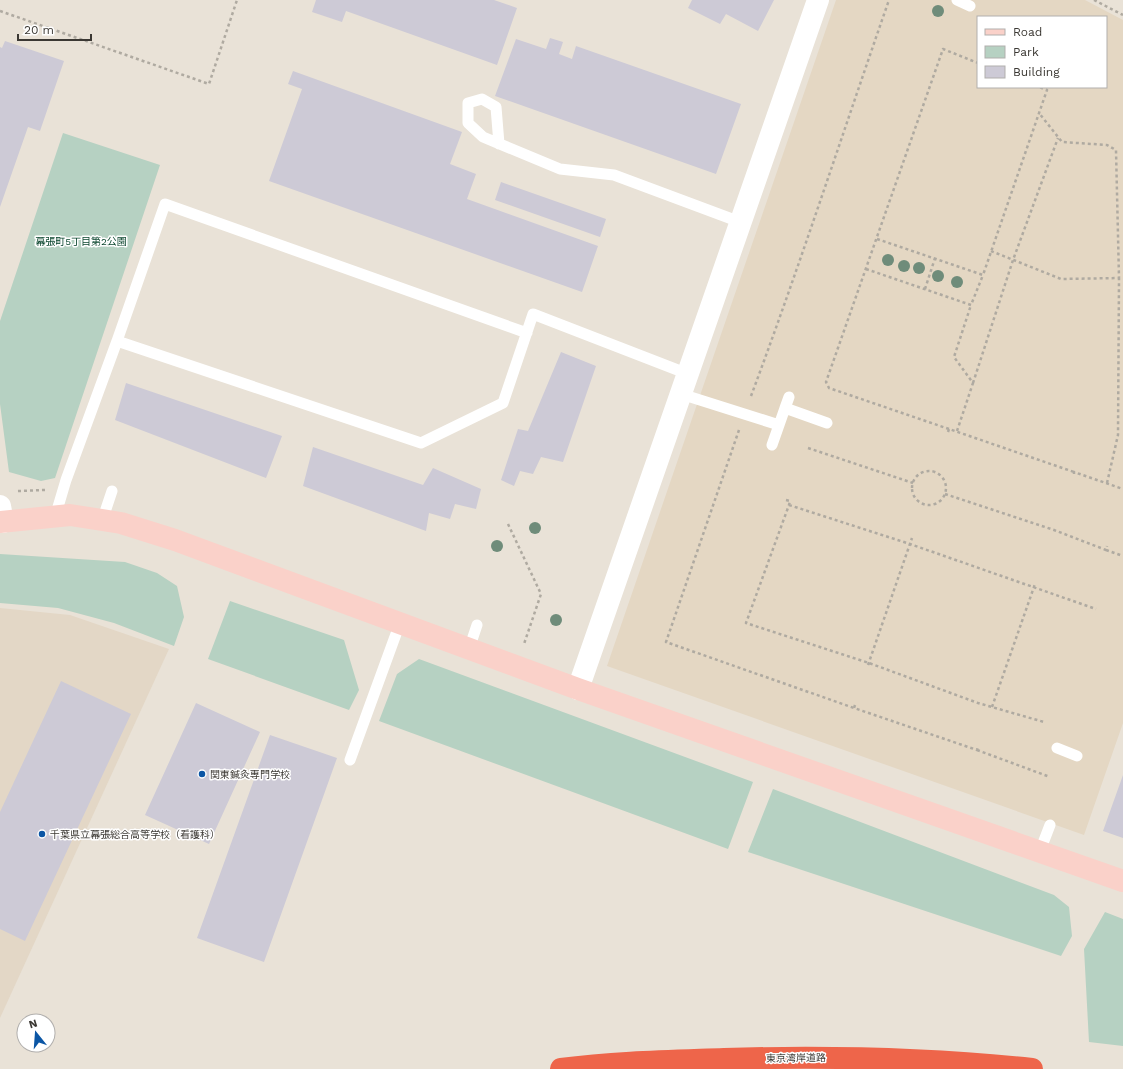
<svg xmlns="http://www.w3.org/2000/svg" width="1123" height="1069" font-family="'Work Sans','Noto Sans JP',sans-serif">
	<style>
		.commercial { fill: #e4d7c3; fill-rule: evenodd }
		.built { fill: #e3d7c6 }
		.green { fill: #b6d1c2 }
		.building { fill: #cdcad6 }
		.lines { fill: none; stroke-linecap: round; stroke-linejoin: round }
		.path { stroke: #afaaa1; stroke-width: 2.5; stroke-dasharray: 3 3; stroke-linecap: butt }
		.lane { stroke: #fff; stroke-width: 11 }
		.street { stroke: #fff; stroke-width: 22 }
		.secondary { stroke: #fad1c9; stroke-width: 22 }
		.highway { stroke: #ee654a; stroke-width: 22 }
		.tree { fill: #6f8c7a }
		.poi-dot { fill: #0b56a5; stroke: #fff; stroke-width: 1.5 }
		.labels { text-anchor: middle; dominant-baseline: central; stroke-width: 3; stroke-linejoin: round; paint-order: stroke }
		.park-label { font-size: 10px; fill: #0b462e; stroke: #fff }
		.poi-label { font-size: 10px; fill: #3b3833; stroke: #fff; text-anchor: start }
		.street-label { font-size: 10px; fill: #3b3833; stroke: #fff }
	</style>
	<rect width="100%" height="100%" fill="#e9e2d7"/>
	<path class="commercial" d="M 836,0 L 1085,0 L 1123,20 L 1123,723 L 1084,835 L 607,666 ZM 978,17 L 1106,17 L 1106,87 L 978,87 Z"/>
	<path class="built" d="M 0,608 L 70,615 L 169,649 L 0,1018 Z"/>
	<path class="green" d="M 63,133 L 160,165 L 55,478 L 41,481 L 9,472 L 0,404 L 0,321 Z
		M 0,554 L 125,562 L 157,573 L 177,586 L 184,617 L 174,646 L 114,623 L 58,608 L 0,603 Z
		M 230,601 L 344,640 L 359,690 L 349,710 L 208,659 Z
		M 419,659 L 753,782 L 728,849 L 379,721 L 397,674 Z
		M 773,789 L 1054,895 L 1069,907 L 1072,936 L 1061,956 L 748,852 Z
		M 1105,912 L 1123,919 L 1123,1046 L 1089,1042 L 1084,949 Z"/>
	<path class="building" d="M 316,0 L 494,0 L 517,8 L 497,65 L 346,11 L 342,22 L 312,12 Z
		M 692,0 L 774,0 L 758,31 L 726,14 L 720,24 L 688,8 Z
		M 550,38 L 563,42 L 559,54 L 572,59 L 576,46 L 741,104 L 716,174 L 495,96 L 516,39 L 546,49 Z
		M 5,41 L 64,61 L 40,131 L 28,127 L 0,207 L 0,47 L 2,48 Z
		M 293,71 L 462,132 L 450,164 L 476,174 L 467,199 L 598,246 L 582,292 L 269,181 L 302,89 L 288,84 Z
		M 501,182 L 606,219 L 600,237 L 495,200 Z
		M 561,352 L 596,366 L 563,462 L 541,457 L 533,474 L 520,471 L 514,486 L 501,480 L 518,429 L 528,431 Z
		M 126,383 L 282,436 L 266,478 L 115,420 Z
		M 313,447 L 423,485 L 433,468 L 481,489 L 476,509 L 455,504 L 450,519 L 429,513 L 426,531 L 303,486 Z
		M 61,681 L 131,714 L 25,941 L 0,929 L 0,812 Z
		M 196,703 L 260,732 L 209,844 L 145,815 Z
		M 270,735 L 337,758 L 264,962 L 197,938 Z
		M 1123,775 L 1123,838 L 1103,831 Z"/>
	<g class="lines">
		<path class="path" d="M 1094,0 L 1123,15
			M 0,11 L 209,84 L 237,0
			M 877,239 L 983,275 L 1047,90 L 1039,87
			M 991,251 L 1061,279 L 1119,278 L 1116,150 L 1107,145 L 1062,142 L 1039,113
			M 866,269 L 971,305 L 983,275
			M 925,289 L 935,258
			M 973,383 L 1013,260 L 1058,138
			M 751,396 C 800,265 843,132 889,0
			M 949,429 L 829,388 L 826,382 L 943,49 L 978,63
			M 739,430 L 666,642 L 854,708
			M 957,431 L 973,383 L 954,357 L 971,305
			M 948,432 L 949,429 L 1074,472
			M 808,448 L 913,483
			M912 488a17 17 0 1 1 34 0a17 17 0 1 1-34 0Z
			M 1074,474 L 1074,472 L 1123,489
			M 1107,483 L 1118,435 L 1119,278
			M 18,491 L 45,490
			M 945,494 L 1054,530 L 1106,550 L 1107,546
			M 786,500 L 790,501 L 789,505 L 746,623 L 869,663 L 978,703 L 1044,722
			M 789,505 L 910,544 L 1096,609
			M 508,524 L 541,594 L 524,644
			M 1106,550 L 1123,556
			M 868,665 L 912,538
			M 855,705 L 854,708 L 977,750 L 978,746
			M 992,707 L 1035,584
			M 977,750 L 1050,777"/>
		<path class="lane" d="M 957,0 L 970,6
			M 499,144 L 496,107 L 482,99 L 468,103 L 468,123 L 483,137 L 560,169 L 614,175 L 740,222
			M 117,341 L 165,204 L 527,333
			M 681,394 L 779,425
			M 789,397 L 785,408 L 827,423
			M 772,445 L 785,408
			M 55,517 L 66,480 L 117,341 L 421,443 L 503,403 L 533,314 L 688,374
			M 102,521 L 112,491
			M 469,649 L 477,625
			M 1057,748 L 1077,756
			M 350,760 L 400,623
			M 1040,851 L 1050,825"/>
		<path class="street" d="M 0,506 L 3,522
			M 578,689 L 818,0"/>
		<path class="secondary" d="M 0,522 L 70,515 L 121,523 L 175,540 L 578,689 L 1123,881"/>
		<path class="highway" d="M 561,1069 C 615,1062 670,1061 724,1059 C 827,1056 929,1058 1032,1069"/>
	</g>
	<g class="tree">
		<circle cx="938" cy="11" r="6"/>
		<circle cx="888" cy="260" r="6"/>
		<circle cx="904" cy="266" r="6"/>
		<circle cx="919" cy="268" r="6"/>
		<circle cx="938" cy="276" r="6"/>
		<circle cx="957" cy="282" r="6"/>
		<circle cx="535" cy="528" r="6"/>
		<circle cx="497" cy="546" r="6"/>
		<circle cx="556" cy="620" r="6"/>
	</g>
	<g class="poi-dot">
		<circle cx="202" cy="774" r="4"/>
		<circle cx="42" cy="834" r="4"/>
	</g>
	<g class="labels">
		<g class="park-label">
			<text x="81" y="241">幕張町5丁目第2公園</text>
		</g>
		<g class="poi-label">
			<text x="210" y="774">関東鍼灸専門学校</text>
			<text x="50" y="834">千葉県立幕張総合高等学校（看護科）</text>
		</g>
		<g class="street-label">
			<text transform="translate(796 1058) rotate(-1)">東京湾岸道路</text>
		</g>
	</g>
	<rect x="977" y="16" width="130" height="72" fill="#ffffff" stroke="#b1afad"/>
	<rect x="985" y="29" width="20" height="6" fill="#fad1c9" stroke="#b1afad"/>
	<text x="1013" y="36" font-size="12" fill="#3b3833">Road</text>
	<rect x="985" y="46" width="20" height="12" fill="#b6d1c2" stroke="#b1afad"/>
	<text x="1013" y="56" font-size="12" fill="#3b3833">Park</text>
	<rect x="985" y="66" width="20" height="12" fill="#cdcad6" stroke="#b1afad"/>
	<text x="1013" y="76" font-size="12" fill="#3b3833">Building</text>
	<g transform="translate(36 1033) rotate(343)"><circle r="19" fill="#ffffff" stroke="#b1afad"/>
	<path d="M0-3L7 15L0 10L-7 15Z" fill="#0b56a5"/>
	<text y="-6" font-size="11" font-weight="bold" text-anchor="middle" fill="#3b3833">N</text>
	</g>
	<path d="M18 34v6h73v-6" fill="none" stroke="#3b3833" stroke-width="2"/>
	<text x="24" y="34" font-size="12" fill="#3b3833" stroke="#ffffff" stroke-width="3" paint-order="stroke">20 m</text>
</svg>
